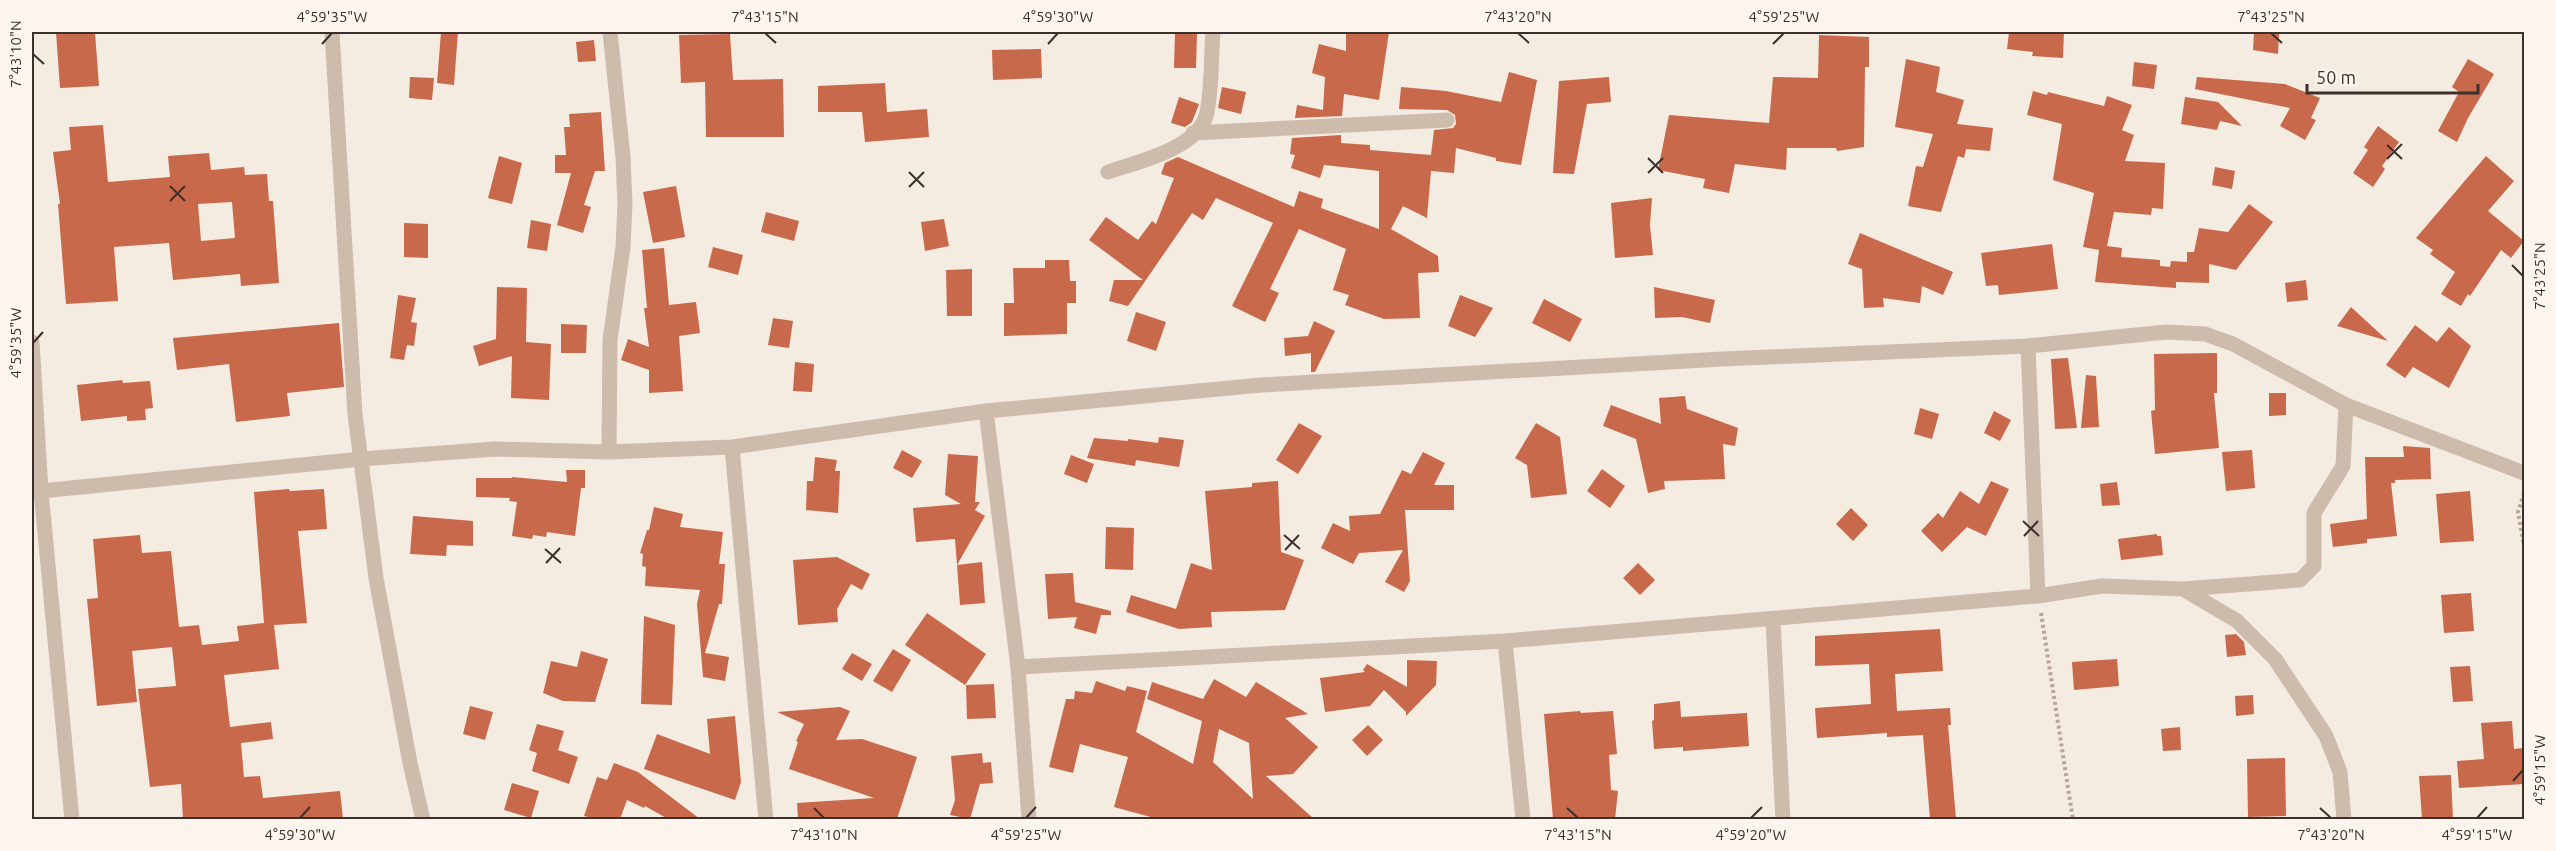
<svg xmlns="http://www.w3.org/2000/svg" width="2556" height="851" font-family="Ubuntu,sans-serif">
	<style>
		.building { fill: #c8694b; fill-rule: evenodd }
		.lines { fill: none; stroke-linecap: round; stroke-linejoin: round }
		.path { stroke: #b9a596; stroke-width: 4; stroke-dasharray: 3 3; stroke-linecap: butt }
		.street { stroke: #cdbbac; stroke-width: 15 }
		.ticks { fill: none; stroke: #3b302b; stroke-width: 2 }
		.neatline { fill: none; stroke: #3b302b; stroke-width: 2 }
		.ticks-label { font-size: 15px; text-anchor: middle; fill: #3b302b }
	</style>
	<rect width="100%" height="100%" fill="#f4ebe1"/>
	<path class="building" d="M 56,32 L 95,32 L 99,86 L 60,88 Z
		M 441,32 L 458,32 L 454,85 L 437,83 Z
		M 1175,32 L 1197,32 L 1196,68 L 1174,68 Z
		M 1346,32 L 1389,32 L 1379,100 L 1344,94 L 1342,116 L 1295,118 L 1297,105 L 1323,110 L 1325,77 L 1312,73 L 1319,44 L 1346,51 Z
		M 2009,32 L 2064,32 L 2063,58 L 2032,56 L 2033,52 L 2007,49 Z
		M 2254,32 L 2279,34 L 2278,54 L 2253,50 Z
		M 730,34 L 733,80 L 783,79 L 784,137 L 706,137 L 705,82 L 681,83 L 679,35 Z
		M 1819,35 L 1869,37 L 1869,67 L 1865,67 L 1864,147 L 1837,151 L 1836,148 L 1787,148 L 1786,170 L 1735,164 L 1729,193 L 1703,188 L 1705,179 L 1658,170 L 1669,115 L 1769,123 L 1773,77 L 1818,78 Z
		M 594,40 L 596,61 L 578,62 L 576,42 Z
		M 1041,49 L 1042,78 L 993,80 L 992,50 Z
		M 1906,59 L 1940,67 L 1936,92 L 1964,100 L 1957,124 L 1993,128 L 1990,151 L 1966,149 L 1964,158 L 1958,156 L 1941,212 L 1908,206 L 1916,166 L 1923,167 L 1933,134 L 1895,127 Z
		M 2468,59 L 2494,74 L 2468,118 L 2457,142 L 2438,131 L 2459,92 L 2452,87 Z
		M 2134,62 L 2157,65 L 2154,89 L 2132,86 Z
		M 1509,72 L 1537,80 L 1521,165 L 1496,161 L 1496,158 L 1456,148 L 1454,173 L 1431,171 L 1427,218 L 1403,206 L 1391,229 L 1438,256 L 1439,272 L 1418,273 L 1420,318 L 1384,319 L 1345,305 L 1349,295 L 1333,290 L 1346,249 L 1299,229 L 1270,289 L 1279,293 L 1265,322 L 1232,306 L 1273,223 L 1216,198 L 1203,220 L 1192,213 L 1128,306 L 1109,301 L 1114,280 L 1143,280 L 1089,240 L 1106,217 L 1138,240 L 1152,221 L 1156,224 L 1174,178 L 1161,174 L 1165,163 L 1178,157 L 1294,207 L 1299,191 L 1323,199 L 1321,208 L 1379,229 L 1379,171 L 1324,165 L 1320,178 L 1291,168 L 1295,155 L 1290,154 L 1292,138 L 1341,135 L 1341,143 L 1370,145 L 1370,150 L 1431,155 L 1434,130 L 1453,128 L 1456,124 L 1455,115 L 1447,110 L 1399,109 L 1401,87 L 1446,91 L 1501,102 Z
		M 410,77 L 434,78 L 432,100 L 409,98 Z
		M 1609,77 L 1611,102 L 1587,104 L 1574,174 L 1553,173 L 1559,81 Z
		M 2197,77 L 2285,84 L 2320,98 L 2311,118 L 2316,120 L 2305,140 L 2280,126 L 2290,108 L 2195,89 Z
		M 885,83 L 887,112 L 927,109 L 929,137 L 865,142 L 862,112 L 818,112 L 818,86 Z
		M 1222,87 L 1246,92 L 1241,114 L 1218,108 Z
		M 2033,91 L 2047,95 L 2048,92 L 2104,106 L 2107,96 L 2132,105 L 2122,130 L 2134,135 L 2125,161 L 2165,163 L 2163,209 L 2152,208 L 2151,215 L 2114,212 L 2107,246 L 2122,248 L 2121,257 L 2160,260 L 2160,266 L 2170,267 L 2171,261 L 2187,262 L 2187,252 L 2194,252 L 2199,228 L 2228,232 L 2249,204 L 2273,222 L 2236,270 L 2209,264 L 2209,283 L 2176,282 L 2176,288 L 2095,282 L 2099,250 L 2083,247 L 2094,193 L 2053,180 L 2062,124 L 2027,115 Z
		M 1179,97 L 1199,104 L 1192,122 L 1185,127 L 1171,123 Z
		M 2185,97 L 2218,102 L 2242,126 L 2220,121 L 2217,130 L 2181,124 Z
		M 601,112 L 605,171 L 595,171 L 584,205 L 591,207 L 583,233 L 557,225 L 571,173 L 555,173 L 555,155 L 566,155 L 564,127 L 570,127 L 569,114 Z
		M 103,125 L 108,182 L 170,177 L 168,156 L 209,153 L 211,170 L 244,167 L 245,175 L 267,174 L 269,201 L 273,201 L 279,283 L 241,286 L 240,274 L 173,280 L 169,243 L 114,247 L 118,301 L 66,304 L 58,204 L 60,204 L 53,152 L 71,150 L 69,127 ZM 232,202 L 235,238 L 201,241 L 198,204 Z
		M 2378,126 L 2399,142 L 2382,166 L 2385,169 L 2373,187 L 2353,173 L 2368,150 L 2364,147 Z
		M 499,156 L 522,163 L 512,204 L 488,198 Z
		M 2486,156 L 2514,181 L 2488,211 L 2524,241 L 2511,258 L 2501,250 L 2470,296 L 2468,294 L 2461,306 L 2441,294 L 2455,272 L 2430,254 L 2433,250 L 2416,238 Z
		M 2215,167 L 2235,171 L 2232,189 L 2212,185 Z
		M 676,186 L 685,237 L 653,243 L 643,192 Z
		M 1652,198 L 1650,225 L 1653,255 L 1615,258 L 1611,203 Z
		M 766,212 L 799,221 L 794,241 L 761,232 Z
		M 944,219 L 949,246 L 925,251 L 921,222 Z
		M 531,220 L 551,224 L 547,251 L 527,248 Z
		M 404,223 L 428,224 L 428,258 L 404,257 Z
		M 1860,233 L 1953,272 L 1943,295 L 1922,286 L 1920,303 L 1883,298 L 1884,307 L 1864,308 L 1862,269 L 1848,264 Z
		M 2052,244 L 2058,289 L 1999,295 L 1998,285 L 1986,286 L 1981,253 Z
		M 713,247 L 743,255 L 738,275 L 708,267 Z
		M 664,248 L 669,305 L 696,302 L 700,333 L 679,336 L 683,391 L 649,393 L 649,370 L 621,360 L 628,339 L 649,347 L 644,308 L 647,308 L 642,250 Z
		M 1045,260 L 1069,260 L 1070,281 L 1076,281 L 1076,303 L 1067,303 L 1067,334 L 1004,336 L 1004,303 L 1014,303 L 1013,268 L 1045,268 Z
		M 972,269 L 972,316 L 947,316 L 946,270 Z
		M 2306,280 L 2308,300 L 2287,302 L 2285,283 Z
		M 497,287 L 527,288 L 526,342 L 551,344 L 549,400 L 511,398 L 512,356 L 479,366 L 473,346 L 496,339 Z
		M 1654,287 L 1715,300 L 1710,323 L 1682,317 L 1655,318 Z
		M 398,295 L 416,298 L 411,322 L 417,323 L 414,346 L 407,345 L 404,360 L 390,358 Z
		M 1460,295 L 1493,308 L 1475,337 L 1448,326 Z
		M 1544,299 L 1582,319 L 1570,342 L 1532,323 Z
		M 2351,307 L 2388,341 L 2337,326 Z
		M 1136,312 L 1166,322 L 1156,351 L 1127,341 Z
		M 773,318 L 793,321 L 789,348 L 768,345 Z
		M 1314,321 L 1335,331 L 1315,372 L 1311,372 L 1311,353 L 1285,356 L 1284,338 L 1308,336 Z
		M 339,323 L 344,387 L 287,393 L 290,416 L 236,422 L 229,364 L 177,370 L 173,338 Z
		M 561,324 L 587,325 L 586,353 L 561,353 Z
		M 2415,325 L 2437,342 L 2449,327 L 2471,346 L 2449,388 L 2413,367 L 2405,378 L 2386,365 Z
		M 2217,353 L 2217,393 L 2214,393 L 2219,448 L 2155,454 L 2151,411 L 2155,410 L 2154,354 Z
		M 2068,358 L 2077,428 L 2055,429 L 2051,359 Z
		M 795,362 L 814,364 L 812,392 L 793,391 Z
		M 2086,375 L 2096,376 L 2099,427 L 2081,428 Z
		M 122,380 L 123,383 L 150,381 L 153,408 L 145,409 L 146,420 L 127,421 L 127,416 L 81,421 L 77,385 Z
		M 2269,393 L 2286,393 L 2286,415 L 2269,416 Z
		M 1685,396 L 1687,409 L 1738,428 L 1735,446 L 1723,444 L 1725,479 L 1664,481 L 1665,489 L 1648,493 L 1636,439 L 1603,426 L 1611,405 L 1661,424 L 1659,398 Z
		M 1920,408 L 1939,414 L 1932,439 L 1914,434 Z
		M 1994,411 L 2011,420 L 2000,441 L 1984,433 Z
		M 1299,423 L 1322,436 L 1298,474 L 1276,460 Z
		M 1536,423 L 1560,437 L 1567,494 L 1531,498 L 1527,465 L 1515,458 Z
		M 1159,437 L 1184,440 L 1179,467 L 1136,460 L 1135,466 L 1087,458 L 1094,438 L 1128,441 L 1128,439 L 1158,443 Z
		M 2403,446 L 2430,448 L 2431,479 L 2395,480 L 2395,483 L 2391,483 L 2397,536 L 2367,539 L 2367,543 L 2333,547 L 2330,524 L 2367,519 L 2365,457 L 2404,457 Z
		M 902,450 L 922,461 L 912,478 L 893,468 Z
		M 2252,450 L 2255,488 L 2226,491 L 2222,452 Z
		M 1423,452 L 1445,463 L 1434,485 L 1454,485 L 1454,510 L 1405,510 L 1410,581 L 1404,592 L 1385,582 L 1403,550 L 1359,553 L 1353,564 L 1321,548 L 1333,523 L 1350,531 L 1349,516 L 1380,514 L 1402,470 L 1411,474 Z
		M 948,454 L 978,456 L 975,502 L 980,502 L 975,510 L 985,516 L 957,565 L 955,539 L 916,542 L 913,508 L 961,504 L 945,495 Z
		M 1071,455 L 1094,464 L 1087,483 L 1064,474 Z
		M 815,457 L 837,460 L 835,471 L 840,471 L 838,513 L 806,510 L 807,481 L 813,481 Z
		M 1602,469 L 1625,486 L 1610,508 L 1587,491 Z
		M 566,470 L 585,470 L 585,488 L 581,488 L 575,536 L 547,532 L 546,537 L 533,535 L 532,539 L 512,536 L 517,502 L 509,501 L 510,498 L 476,497 L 476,478 L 512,478 L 512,477 L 567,482 Z
		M 1278,481 L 1281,552 L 1304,560 L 1285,610 L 1211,612 L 1212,627 L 1179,629 L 1126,612 L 1131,595 L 1176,609 L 1191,563 L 1212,570 L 1205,491 L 1252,487 L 1252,483 Z
		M 1991,481 L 2009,489 L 1986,536 L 1967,527 L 1942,552 L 1921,531 L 1938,513 L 1943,518 L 1960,491 L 1979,504 Z
		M 2117,482 L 2120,505 L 2102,506 L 2100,484 Z
		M 289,489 L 290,491 L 324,489 L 327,529 L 298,531 L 307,623 L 274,625 L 279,669 L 224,675 L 230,727 L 271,722 L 273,739 L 241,743 L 244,777 L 260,776 L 263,798 L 340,791 L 343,819 L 183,819 L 181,784 L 150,787 L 138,689 L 176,686 L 172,647 L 132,651 L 137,702 L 97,706 L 87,599 L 98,598 L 93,539 L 140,535 L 142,553 L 171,551 L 179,627 L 199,625 L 202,645 L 239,641 L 237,626 L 264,623 L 254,492 Z
		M 2470,491 L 2474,541 L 2440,543 L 2436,494 Z
		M 654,507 L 683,514 L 680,527 L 723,532 L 719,564 L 725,564 L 722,604 L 719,604 L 705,653 L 729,657 L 725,681 L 703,677 L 697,604 L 700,590 L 645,586 L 646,567 L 642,566 L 643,554 L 640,553 L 647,530 L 649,530 Z
		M 1851,508 L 1868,525 L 1853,541 L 1836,524 Z
		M 413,516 L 473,521 L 473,546 L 447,545 L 446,556 L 410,554 Z
		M 1106,527 L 1134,528 L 1133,570 L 1105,569 Z
		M 2157,534 L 2157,536 L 2161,536 L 2163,555 L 2121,560 L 2118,539 Z
		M 837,557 L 870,574 L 862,590 L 851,584 L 837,609 L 838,622 L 798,625 L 793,560 Z
		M 982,562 L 985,603 L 960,605 L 957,565 Z
		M 1638,563 L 1655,580 L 1640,595 L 1623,578 Z
		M 1073,573 L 1075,602 L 1111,611 L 1111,615 L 1101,615 L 1096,634 L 1074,628 L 1077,617 L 1048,619 L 1045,574 Z
		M 2471,593 L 2474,631 L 2444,633 L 2441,595 Z
		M 927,613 L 986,654 L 965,685 L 905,645 Z
		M 644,616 L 675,625 L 672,705 L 641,704 Z
		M 1940,629 L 1943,671 L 1895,674 L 1897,711 L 1950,708 L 1951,725 L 1948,725 L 1956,819 L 1930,819 L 1923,735 L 1887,737 L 1887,733 L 1817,738 L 1815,708 L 1871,704 L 1869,664 L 1815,666 L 1815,636 Z
		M 2236,634 L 2244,642 L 2246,655 L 2227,657 L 2225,635 Z
		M 893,649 L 911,660 L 892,692 L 873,681 Z
		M 581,651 L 608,659 L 595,702 L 563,701 L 543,693 L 551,661 L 577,667 Z
		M 852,653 L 872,664 L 862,681 L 842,669 Z
		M 2117,659 L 2119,686 L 2074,690 L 2072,662 Z
		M 1407,660 L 1437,661 L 1436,685 L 1406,716 L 1406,712 L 1384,690 L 1370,706 L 1325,712 L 1320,678 L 1365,672 L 1363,670 L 1367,664 L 1407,687 Z
		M 2470,666 L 2473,701 L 2453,702 L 2450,667 Z
		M 1214,679 L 1246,697 L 1256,682 L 1308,714 L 1285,718 L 1318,747 L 1293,774 L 1266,776 L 1314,819 L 1158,819 L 1114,807 L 1128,757 L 1080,744 L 1073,773 L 1049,767 L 1066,699 L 1074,699 L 1075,691 L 1092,693 L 1096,681 L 1125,691 L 1127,686 L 1147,691 L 1136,732 L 1193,764 L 1202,721 L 1147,699 L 1152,682 L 1203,699 ZM 1219,729 L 1249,743 L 1253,799 L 1213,762 Z
		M 994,684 L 996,718 L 967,719 L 966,685 Z
		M 2253,695 L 2254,714 L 2236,716 L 2235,696 Z
		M 1680,701 L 1681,717 L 1747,713 L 1749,746 L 1683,751 L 1683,747 L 1654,749 L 1652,721 L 1654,720 L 1654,704 Z
		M 470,706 L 493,712 L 485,740 L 463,734 Z
		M 840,707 L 850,711 L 836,740 L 862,739 L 917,757 L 897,819 L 798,819 L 797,803 L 874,798 L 789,769 L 798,742 L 796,741 L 804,724 L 777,712 Z
		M 1580,711 L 1581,713 L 1613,711 L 1617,754 L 1609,755 L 1611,790 L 1618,791 L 1615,819 L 1553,819 L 1544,714 Z
		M 735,716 L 741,782 L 735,800 L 644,769 L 657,734 L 710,754 L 707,719 Z
		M 2512,721 L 2514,749 L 2524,748 L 2524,784 L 2459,788 L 2457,761 L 2484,759 L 2481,723 Z
		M 537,724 L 564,731 L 558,750 L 578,757 L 569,784 L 532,771 L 537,753 L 529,750 Z
		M 1368,725 L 1383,740 L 1367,756 L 1352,740 Z
		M 2180,727 L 2181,750 L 2163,751 L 2161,729 Z
		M 982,753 L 983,763 L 991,762 L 993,783 L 980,784 L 970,819 L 950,815 L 955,800 L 951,756 Z
		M 2285,758 L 2286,816 L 2248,817 L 2247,759 Z
		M 614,763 L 638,772 L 700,819 L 668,819 L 645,806 L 644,808 L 627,800 L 620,819 L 595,819 L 584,816 L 597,777 L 607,780 Z
		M 2451,775 L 2453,819 L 2422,819 L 2419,776 Z
		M 512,783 L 539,791 L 531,818 L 504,810 Z"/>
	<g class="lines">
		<path class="path" d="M 2524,493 L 2518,512 L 2524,546
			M 2041,613 L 2073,820"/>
		<path class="street" d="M 332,32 L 355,414 L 376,578 L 410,763 L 423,820
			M 1193,133 L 1447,120
			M 1108,172 C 1137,162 1196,149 1206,116 C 1212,96 1211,54 1213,32
			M 32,342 L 41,491 L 72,820
			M 2028,346 L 2038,596
			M 986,411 L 1018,667 L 1029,820
			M 732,447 L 766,820
			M 609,452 L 610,340 L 623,247 L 625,204 L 623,157 L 610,32
			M 32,489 L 41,491 L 361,459 L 495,449 L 609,452 L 732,447 L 986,411 L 1261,385 L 1723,359 L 2028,346 L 2166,332 L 2205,334 L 2233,344 L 2346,405 L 2524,473
			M 2183,589 L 2237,621 L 2275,659 L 2326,736 L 2340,772 L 2344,820
			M 1773,620 L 1783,820
			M 1505,641 L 1523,820
			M 1018,667 L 1505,641 L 2038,596 L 2102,586 L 2183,589 L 2300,580 L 2314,566 L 2314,513 L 2343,466 L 2346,405"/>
	</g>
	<path class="ticks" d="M 765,33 L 776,43M 1518,33 L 1529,43M 2271,33 L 2282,43M 322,44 L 332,33M 1048,44 L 1058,33M 1773,44 L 1784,33M 33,54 L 44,64M 2387,145 L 2402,159M 1648,158 L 1663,173M 2387,159 L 2402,144M 909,172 L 924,187M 1648,173 L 1663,158M 170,186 L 185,201M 909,187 L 924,172M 170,201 L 185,186M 2512,265 L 2523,276M 33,343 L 43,332M 2023,521 L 2039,536M 1284,535 L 1300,549M 2024,536 L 2038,521M 545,549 L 561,563M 1285,550 L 1299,535M 546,563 L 560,548M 2513,781 L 2523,770M 814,808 L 824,818M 1567,808 L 1578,818M 2320,808 L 2331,818M 300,818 L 310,807M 1026,818 L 1036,807M 1751,818 L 1762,807M 2477,818 L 2487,807"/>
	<rect width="2556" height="851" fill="none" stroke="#fbf5ee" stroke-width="66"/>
	<path d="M2307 84v9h171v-9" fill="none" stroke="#3b302b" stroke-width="3"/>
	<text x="2316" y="84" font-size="18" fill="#3b302b" stroke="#fbf5ee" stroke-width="4.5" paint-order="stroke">50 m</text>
	<rect x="33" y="33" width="2490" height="785" class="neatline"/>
	<g class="ticks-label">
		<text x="332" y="22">4°59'35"W</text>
		<text x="765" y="22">7°43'15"N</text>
		<text x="1058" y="22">4°59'30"W</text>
		<text x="1518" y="22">7°43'20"N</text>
		<text x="1784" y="22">4°59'25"W</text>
		<text x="2271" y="22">7°43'25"N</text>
		<text transform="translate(16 54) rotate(-90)" y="5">7°43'10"N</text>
		<text transform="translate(2540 276) rotate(-90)" y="5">7°43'25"N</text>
		<text transform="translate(16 343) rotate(-90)" y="5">4°59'35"W</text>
		<text transform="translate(2540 770) rotate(-90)" y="5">4°59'15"W</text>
		<text x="300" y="840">4°59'30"W</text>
		<text x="824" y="840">7°43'10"N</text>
		<text x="1026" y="840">4°59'25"W</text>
		<text x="1578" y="840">7°43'15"N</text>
		<text x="1751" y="840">4°59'20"W</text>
		<text x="2331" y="840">7°43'20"N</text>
		<text x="2477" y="840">4°59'15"W</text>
	</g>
</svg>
